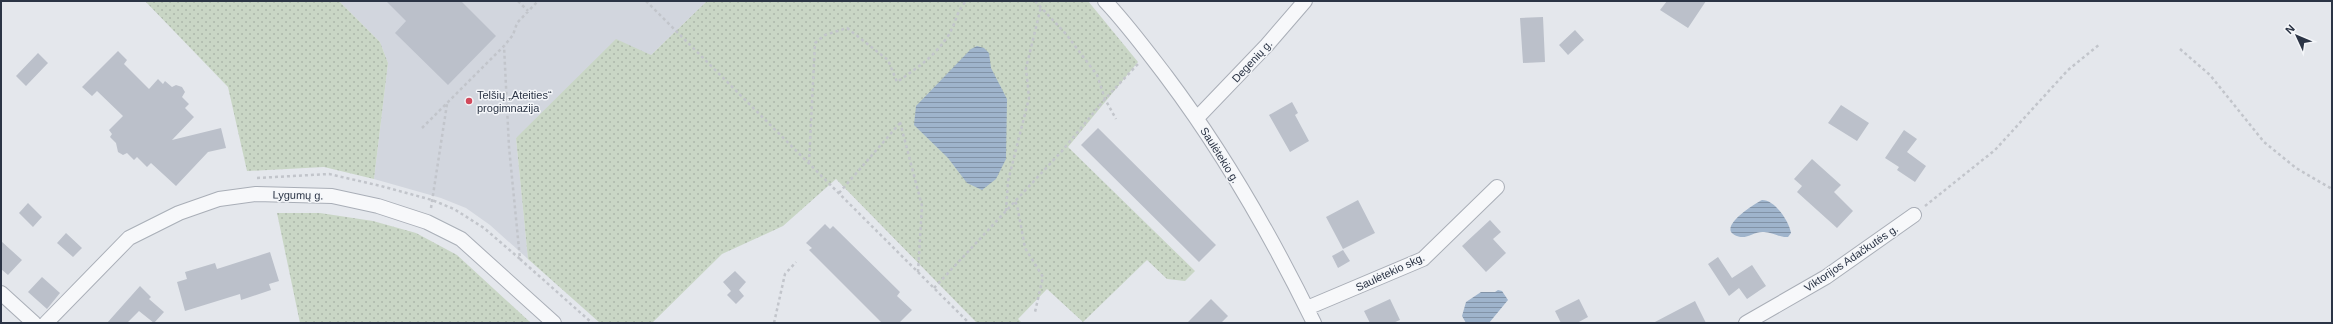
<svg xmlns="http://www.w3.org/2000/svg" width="2333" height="324" font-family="Helvetica,sans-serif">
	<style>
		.built { fill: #d2d6de }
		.grass { fill: url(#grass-dots) }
		.water { fill: url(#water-rules) }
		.building { fill: #bbc0ca }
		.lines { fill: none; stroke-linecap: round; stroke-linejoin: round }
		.street-casing { stroke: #a9aeb7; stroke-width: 16 }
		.path { stroke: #c2c5cb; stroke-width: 2.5; stroke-dasharray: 3 3; stroke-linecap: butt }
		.street { stroke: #f7f8fa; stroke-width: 14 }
		.poi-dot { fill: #d1495b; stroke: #f4f6f9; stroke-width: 1.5 }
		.labels { text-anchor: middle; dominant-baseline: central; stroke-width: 3; stroke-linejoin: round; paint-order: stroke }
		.street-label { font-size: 11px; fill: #2b3445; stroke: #f4f6f9 }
		.poi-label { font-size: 11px; fill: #2b3445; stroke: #f4f6f9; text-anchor: start }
	</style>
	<defs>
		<pattern id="grass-dots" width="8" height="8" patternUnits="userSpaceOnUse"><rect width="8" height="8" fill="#c9d6c5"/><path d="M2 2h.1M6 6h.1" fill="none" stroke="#adb8ab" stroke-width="1.8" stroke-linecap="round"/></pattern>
		<pattern id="water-rules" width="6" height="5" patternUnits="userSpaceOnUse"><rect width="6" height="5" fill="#9fb4cc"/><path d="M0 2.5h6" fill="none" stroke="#8293a7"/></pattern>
	</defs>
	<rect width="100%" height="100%" fill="#e4e7ec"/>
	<path class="built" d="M 339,1 L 707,1 L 651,55 L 516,138 L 528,259 L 490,225 L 466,208 L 441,198 L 374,179 L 388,63 L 380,42 Z"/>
	<path class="grass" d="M 145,1 L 339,1 L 380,42 L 388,63 L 374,179 L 324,167 L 247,171 L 228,87 Z
		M 707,1 L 1088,1 L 1138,62 L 1068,147 L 1195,271 L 1185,281 L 1167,279 L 1147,260 L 1083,322 L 1047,289 L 1018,319 L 1022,323 L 977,323 L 836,179 L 783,226 L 722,254 L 652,323 L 600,323 L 528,259 L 516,138 L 616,39 L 651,55 Z
		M 277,213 L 320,213 L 373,221 L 416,233 L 457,255 L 531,323 L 300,323 Z"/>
	<path class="water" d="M 977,46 L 984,48 L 989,53 L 991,68 L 1007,99 L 1006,159 L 996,179 L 982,190 L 967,183 L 948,158 L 914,125 L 916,106 L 971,49 Z
		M 1762,200 C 1775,200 1789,221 1791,233 L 1788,237 C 1780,238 1772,232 1764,232 C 1756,231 1750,237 1742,237 C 1739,237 1733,235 1731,232 C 1726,222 1754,204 1762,200 Z
		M 1498,290 L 1502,291 L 1508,300 L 1489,323 L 1466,323 L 1462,316 L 1466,302 L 1481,292 L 1495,292 Z"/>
	<path class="building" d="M 386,1 L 461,1 L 496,36 L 448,85 L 395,33 L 406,21 Z
		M 1667,1 L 1706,1 L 1688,28 L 1660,10 Z
		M 1543,17 L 1545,62 L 1523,63 L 1520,18 Z
		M 1575,30 L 1584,40 L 1568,55 L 1559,45 Z
		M 118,51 L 127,60 L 124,64 L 149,89 L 158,79 L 163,84 L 165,81 L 172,87 L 176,85 L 182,87 L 185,92 L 182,97 L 189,104 L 185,108 L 194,117 L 172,140 L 221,128 L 226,148 L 208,152 L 176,186 L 151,163 L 147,167 L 137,157 L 134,160 L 127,153 L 123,155 L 118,152 L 116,143 L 110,137 L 112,134 L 109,130 L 123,116 L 97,91 L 92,96 L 82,87 Z
		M 38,53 L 48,63 L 26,86 L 16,76 Z
		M 1292,102 L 1298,113 L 1295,115 L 1309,141 L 1290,152 L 1269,115 Z
		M 1841,105 L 1869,123 L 1857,141 L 1828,123 Z
		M 1098,128 L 1216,245 L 1199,262 L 1081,145 Z
		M 1904,130 L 1917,139 L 1907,152 L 1926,166 L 1915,182 L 1897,170 L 1899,167 L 1885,158 Z
		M 1812,159 L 1841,185 L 1834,192 L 1853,211 L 1837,228 L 1797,192 L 1802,186 L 1794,179 Z
		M 1358,200 L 1375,233 L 1343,249 L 1326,217 Z
		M 28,203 L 42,217 L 33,227 L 19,213 Z
		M 1490,220 L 1501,232 L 1493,239 L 1506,253 L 1486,272 L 1462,246 Z
		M 825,224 L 830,229 L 833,226 L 900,292 L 897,296 L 912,310 L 899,323 L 882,323 L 809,250 L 812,248 L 806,243 Z
		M 66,233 L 82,248 L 73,257 L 57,243 Z
		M 1,241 L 22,260 L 8,275 L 1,269 Z
		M 1343,250 L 1350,261 L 1338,268 L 1332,256 Z
		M 270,252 L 279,281 L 269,284 L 271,290 L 241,300 L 240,294 L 185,311 L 177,282 L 187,279 L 185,272 L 215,263 L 217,269 Z
		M 1718,257 L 1732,278 L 1752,265 L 1766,286 L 1747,299 L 1739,288 L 1729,296 L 1708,264 Z
		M 735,271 L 746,282 L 739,290 L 744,296 L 736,304 L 727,295 L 731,291 L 723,282 Z
		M 42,277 L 60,293 L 47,309 L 28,292 Z
		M 140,286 L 151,297 L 149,299 L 164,312 L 154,323 L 139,311 L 127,323 L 107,323 Z
		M 1211,299 L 1228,316 L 1221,323 L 1187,323 Z
		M 1390,299 L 1400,320 L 1393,323 L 1370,323 L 1364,311 Z
		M 1579,299 L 1588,317 L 1577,323 L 1561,323 L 1555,311 Z
		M 1695,301 L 1706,323 L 1653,323 Z"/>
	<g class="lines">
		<defs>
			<path id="street" d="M 1105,1 C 1127,24 1146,50 1166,76 C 1224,153 1272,237 1314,323
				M 1197,118 L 1267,45 L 1305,1
				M 1,293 L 34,323
				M 1307,308 L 1423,259 L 1497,187
				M 46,323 L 129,238 L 179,213 L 219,199 L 256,194 L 332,196 L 378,206 L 427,222 L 461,239 L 554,323
				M 1746,323 L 1826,277 L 1914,215"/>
		</defs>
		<use href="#street" class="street-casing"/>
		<path class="path" d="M 518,1 L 528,11
			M 646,1 L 969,323
			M 1035,1 L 1066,34 L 1097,75 L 1105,99 L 1116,119
			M 2180,49 L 2210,75 L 2264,142 L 2296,168 L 2332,189
			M 900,122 L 922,206 L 918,272
			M 422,128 L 504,46 L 513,35 L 517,23 L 538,1
			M 809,163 L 815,43 L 825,35 L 847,28 L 888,60 L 897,82 C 917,68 934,57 948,36 C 956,24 955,14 966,1
			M 257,178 L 329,174 L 381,186 L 432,200 L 454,209 L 484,228 L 520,259 L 509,147 L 504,46
			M 839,193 L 900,123
			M 1015,202 L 1017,205 L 1025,248 L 1043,277 L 1035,312
			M 1925,206 L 1995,150 L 2068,70 L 2100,44
			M 431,208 L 447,104
			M 1006,211 L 1008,181 L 1029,98 L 1026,68 L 1041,7
			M 520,259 L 592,323
			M 934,288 L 1062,151 L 1105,99 L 1138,64
			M 774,323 L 785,274 L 796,262"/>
		<use href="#street" class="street"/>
	</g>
	<circle class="poi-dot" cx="469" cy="101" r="4"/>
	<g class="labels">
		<g class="street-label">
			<text transform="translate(1252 61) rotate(-47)">Degenių g.</text>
			<text transform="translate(1220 155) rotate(58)">Saulėtekio g.</text>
			<text transform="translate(298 195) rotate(1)">Lygumų g.</text>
			<text transform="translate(1851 258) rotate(-34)">Viktorijos Adačkutės g.</text>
			<text transform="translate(1390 272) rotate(-25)">Saulėtekio skg.</text>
		</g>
		<g class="poi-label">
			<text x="477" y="95">Telšių „Ateities“<tspan x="477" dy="13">progimnazija</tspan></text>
		</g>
	</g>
	<rect width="2333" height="324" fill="none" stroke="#2b3445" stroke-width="4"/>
	<g transform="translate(2297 36) rotate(314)" stroke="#f4f6f9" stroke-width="3" paint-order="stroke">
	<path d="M0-3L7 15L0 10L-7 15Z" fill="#2b3445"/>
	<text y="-6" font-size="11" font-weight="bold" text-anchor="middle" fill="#2b3445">N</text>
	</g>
</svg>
